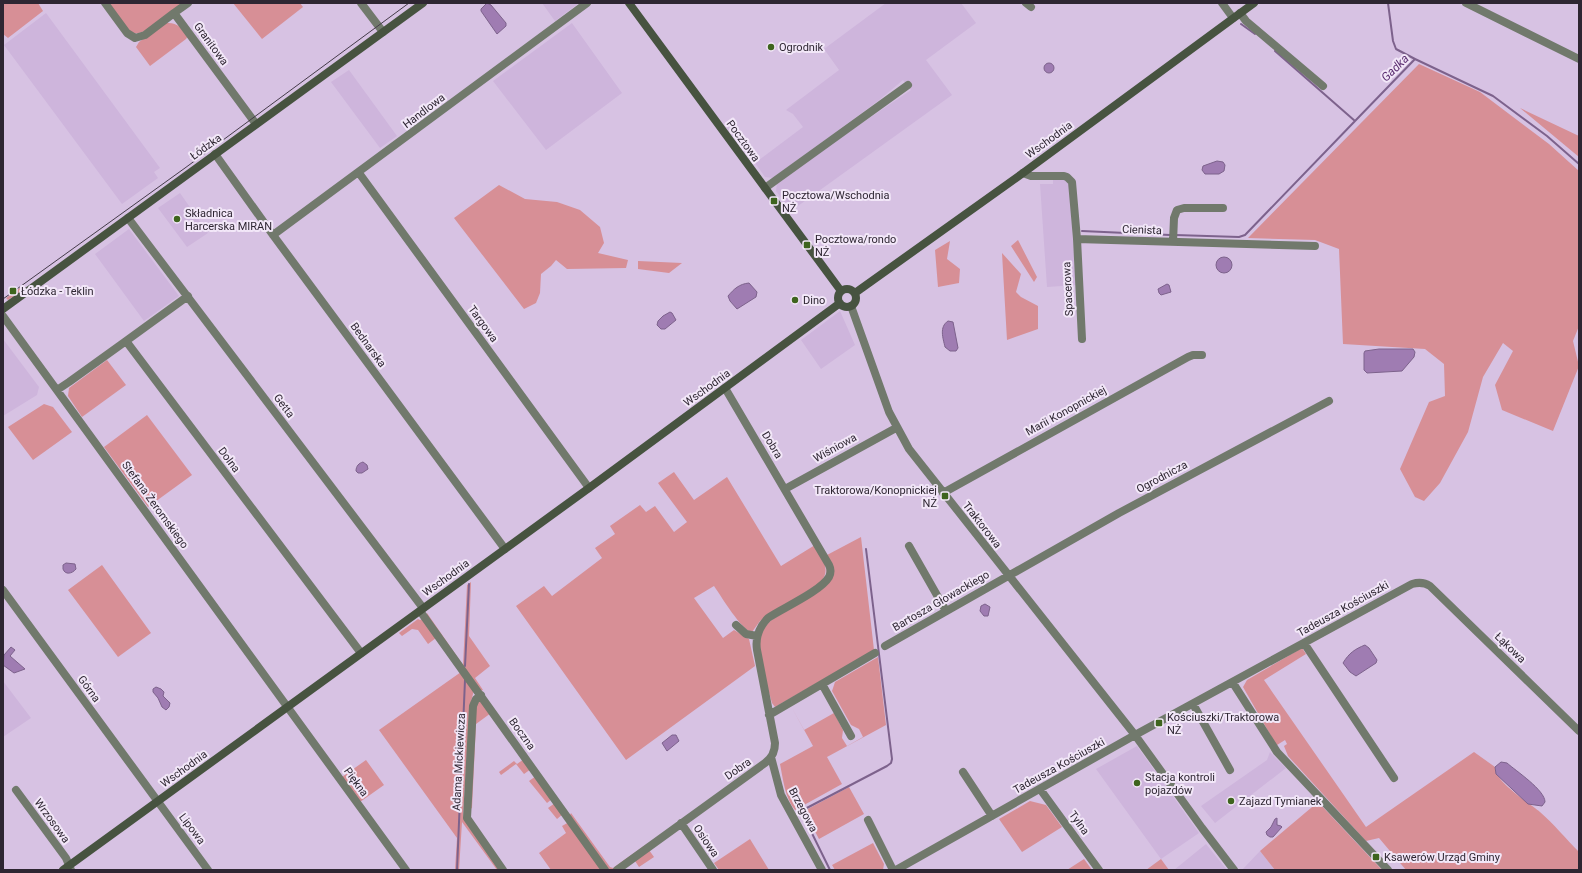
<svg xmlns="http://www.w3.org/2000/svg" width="1582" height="873" font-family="Roboto,sans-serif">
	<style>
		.built { fill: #ceb5dc }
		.green { fill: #d78f96 }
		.water { fill: #9f7cb2; stroke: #7d628c }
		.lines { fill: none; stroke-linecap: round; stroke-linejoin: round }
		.stream { stroke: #7d628c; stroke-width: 2 }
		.street { stroke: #71796c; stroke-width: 8 }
		.secondary { stroke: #475340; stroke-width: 8 }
		.tram { stroke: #453b4a; stroke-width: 1 }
		.poi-dot { fill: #3e641e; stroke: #f2e7f8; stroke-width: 1.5 }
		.labels { text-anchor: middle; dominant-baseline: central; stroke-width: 4; stroke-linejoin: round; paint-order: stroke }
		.street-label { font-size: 11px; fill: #2e2632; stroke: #f2e7f8 }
		.poi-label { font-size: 11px; fill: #2e2632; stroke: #f2e7f8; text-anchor: start }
		.water-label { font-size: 12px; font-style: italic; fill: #5c2f72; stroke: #f2e7f8 }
	</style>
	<rect width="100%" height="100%" fill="#d7c2e3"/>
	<path class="built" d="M 542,3 L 579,3 L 555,21 Z
		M 886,3 L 961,3 L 976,23 L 926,60 L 952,95 L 791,211 L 776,191 L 777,183 L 819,152 L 911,90 L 903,80 L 878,101 L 773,178 L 765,177 L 755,163 L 803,127 L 793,114 L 786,110 L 839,70 L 824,49 Z
		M 46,13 L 160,168 L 154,172 L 158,178 L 122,204 L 4,45 Z
		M 572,23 L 622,93 L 546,150 L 493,81 Z
		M 349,70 L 397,136 L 380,148 L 331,82 Z
		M 1053,178 L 1065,179 L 1069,183 L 1076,285 L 1047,287 L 1040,184 L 1053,184 Z
		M 180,193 L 208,233 L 187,247 L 158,208 Z
		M 129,229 L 179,296 L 144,321 L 95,254 Z
		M 840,311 L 855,345 L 821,369 L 801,340 Z
		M 3,339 L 39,387 L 37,395 L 3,416 Z
		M 3,681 L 31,718 L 3,737 Z
		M 1137,746 L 1199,833 L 1161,859 L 1096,769 Z
		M 1270,752 L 1286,768 L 1215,823 L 1201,806 L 1267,760 Z
		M 1206,844 L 1227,870 L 1174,870 Z
		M 1260,851 L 1275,870 L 1242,870 Z"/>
	<path class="green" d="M 3,3 L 38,3 L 43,11 L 8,38 L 3,34 Z
		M 108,3 L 185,3 C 174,11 141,42 129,31 C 121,24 114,12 108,3 Z
		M 233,3 L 300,3 L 303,7 L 262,39 Z
		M 166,23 C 177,22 182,28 188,36 L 186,39 L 150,66 L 136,47 L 139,42 Z
		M 1419,64 L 1480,92 L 1549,144 L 1579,171 L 1579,326 L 1573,341 L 1579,366 L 1553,431 L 1502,410 L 1495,385 L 1513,351 L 1503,343 L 1483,377 L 1468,432 L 1440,483 L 1424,501 L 1415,497 L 1400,469 L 1429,402 L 1445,396 L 1444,364 L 1425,349 L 1343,344 L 1339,249 L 1315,240 L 1248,238 Z
		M 1520,108 L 1579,136 L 1579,157 Z
		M 499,185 L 525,199 L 557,202 L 580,210 L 600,227 L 604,243 L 598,253 L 628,260 L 626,268 L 567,269 L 556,260 L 551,266 L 541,274 L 540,293 L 536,303 L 524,309 L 454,218 Z
		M 1018,240 L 1037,277 L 1034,282 L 1011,246 Z
		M 950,241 L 947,259 L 960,269 L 959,283 L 938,287 L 935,250 Z
		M 1002,253 L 1021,274 L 1016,292 L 1021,297 L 1038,306 L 1038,329 L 1007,340 Z
		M 638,261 L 682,263 L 669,273 L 638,269 Z
		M 24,285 L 24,289 L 8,300 L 6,298 Z
		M 107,360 L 126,385 L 82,417 L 68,396 L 69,388 Z
		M 44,404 L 53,407 L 72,432 L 33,460 L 8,427 Z
		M 147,415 L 192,475 L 148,507 L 104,447 Z
		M 674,472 L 694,500 L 727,477 L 781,566 L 815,545 C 822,558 832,570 820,583 L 760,621 L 752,632 C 742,631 721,596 714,586 L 694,598 L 723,638 L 734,630 L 749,639 L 755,666 L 626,760 L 516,606 L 544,586 L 552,596 L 602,558 L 595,548 L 615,534 L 610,526 L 640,505 L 646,512 L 655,506 L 674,532 L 687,522 L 658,483 Z
		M 861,537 L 874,650 L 775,707 L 772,703 C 767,684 756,655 759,637 C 761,630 768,623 773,619 L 826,585 L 827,555 Z
		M 102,565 L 151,633 L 118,657 L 68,590 Z
		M 471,582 L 469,636 L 490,666 L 475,678 L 483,690 L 481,691 L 426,616 L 427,613 L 463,665 L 467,585 Z
		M 418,619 L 420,620 L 422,619 L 436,638 L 428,644 L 418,630 L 412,629 L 402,636 L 399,633 Z
		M 1302,648 L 1306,654 L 1264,680 L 1366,827 L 1474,752 L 1495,767 C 1493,780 1530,804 1540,812 C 1554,824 1566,839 1579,852 L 1579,870 L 1406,870 L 1379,838 L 1366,841 L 1288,756 L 1284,746 L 1287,744 L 1285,740 L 1277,745 L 1275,743 L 1243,687 L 1247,680 Z
		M 878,657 L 886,725 L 827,757 L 842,784 L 795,810 C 785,798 783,779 780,764 L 813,746 L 792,708 L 804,730 L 834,713 L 843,730 L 842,738 L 847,746 L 863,737 L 859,729 L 851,725 L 832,691 L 835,682 Z
		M 461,672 L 474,690 L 470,706 L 463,817 L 500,870 L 497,870 L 462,822 L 459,870 L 455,870 L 457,838 L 379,730 Z
		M 480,701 L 491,713 L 476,724 L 472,808 L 470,809 L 476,705 Z
		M 524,759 L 531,769 L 524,774 L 516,764 L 501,775 L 499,772 L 514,761 L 517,764 Z
		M 366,760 L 384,785 L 360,802 L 342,777 Z
		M 536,776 L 552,799 L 547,803 L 529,781 Z
		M 849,787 L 864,814 L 819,839 L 804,811 Z
		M 1030,801 L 1046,805 L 1062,827 L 1022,852 L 999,819 Z
		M 1318,802 L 1320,804 L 1382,870 L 1275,870 L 1260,851 Z
		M 555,803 L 563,814 L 557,819 L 548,808 Z
		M 571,813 L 610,867 L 613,868 L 648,843 L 649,844 L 613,870 L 609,870 L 570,815 Z
		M 569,822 L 603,870 L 551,870 L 539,853 L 566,833 L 562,826 Z
		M 750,839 L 769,870 L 719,870 L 714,863 Z
		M 873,843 L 884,864 L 883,870 L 835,870 L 832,865 Z
		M 649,850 L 654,857 L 639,867 L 635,861 Z
		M 1084,859 L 1092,870 L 1067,870 Z
		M 1161,859 L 1169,870 L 1146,870 Z"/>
	<path class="water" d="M 487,3 L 491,5 L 506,23 L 506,26 L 497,34 L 481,11 L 481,9 Z
		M1044 68a5 5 0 1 1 10 0a5 5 0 1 1-10 0Z
		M 1217,161 L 1223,162 L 1225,165 L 1224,171 L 1219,174 L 1205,174 L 1202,170 L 1203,166 Z
		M1216 265a8 8 0 1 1 16 0a8 8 0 1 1-16 0Z
		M 749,283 L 757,292 L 756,297 L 737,309 L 730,301 L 728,296 C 734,289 739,284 749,283 Z
		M 1167,284 L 1169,285 L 1171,292 L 1161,295 L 1159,293 L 1158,289 Z
		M 670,312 L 672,313 L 676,320 L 665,329 L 661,329 L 657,325 L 658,321 L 663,316 Z
		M 948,321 L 953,322 L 958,348 L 956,351 L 950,351 L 945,347 C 943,338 939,327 948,321 Z
		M 1379,349 L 1413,349 L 1415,352 L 1414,357 L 1402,371 L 1367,373 L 1364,370 L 1364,353 L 1365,351 Z
		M 363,462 L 367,465 L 368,469 L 362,473 L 358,473 L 356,471 C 356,466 359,463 363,462 Z
		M 66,563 L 75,564 L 76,569 C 72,574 65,575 63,569 L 63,565 Z
		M 985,604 L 990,607 L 988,616 L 984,616 L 980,611 L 981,606 Z
		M 1365,645 L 1369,648 L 1377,660 L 1376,663 L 1356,676 L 1350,672 L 1343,663 C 1349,653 1355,649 1365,645 Z
		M 11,647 L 15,650 L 10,656 L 25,669 L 14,673 L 3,665 L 4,655 Z
		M 156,687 L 161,689 L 164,692 L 163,696 L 170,703 L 169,707 L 166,710 L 162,707 L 158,698 L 153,692 L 153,689 Z
		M 672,735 L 676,735 L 679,741 L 667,751 L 662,743 Z
		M 1501,762 L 1507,763 C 1516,771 1545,790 1545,802 L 1542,806 L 1528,804 L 1496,774 L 1495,767 Z
		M 1277,818 L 1277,825 L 1281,826 L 1282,827 L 1273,837 L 1270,837 L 1267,835 L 1266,832 L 1271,827 L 1275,819 Z"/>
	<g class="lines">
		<path class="stream" d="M 1388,3 L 1393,41 L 1396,49 L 1415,59
			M 1241,24 L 1255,34
			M 1275,51 L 1355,121 L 1415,59 L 1493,96 L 1547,136 L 1579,164
			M 1082,231 L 1170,235
			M 1175,235 L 1239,237 L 1245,235 L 1355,121
			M 465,666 L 469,584
			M 457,870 L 465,680
			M 830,870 L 801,811 L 887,766 L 891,763 L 892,759 L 866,549"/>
		<path class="street" d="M 105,3 L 127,33 L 135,38 L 145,35 L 174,13 L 256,124
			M 361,3 L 383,32
			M 1026,3 L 1031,7
			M 1222,3 L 1233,18
			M 1466,3 L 1579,59
			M 174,13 L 188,3
			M 1240,13 L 1246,21 L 1323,86
			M 215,154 L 273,235 L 505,549
			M 359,173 L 589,488
			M 1023,173 L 1031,176 L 1064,176 L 1067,177 L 1072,182 L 1077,239 L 1082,339
			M 765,188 L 908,85
			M 128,218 L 423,608
			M 273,235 L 587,3
			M 1077,239 L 1315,246
			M 1173,242 L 1174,218 L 1177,210 L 1184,208 L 1223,208
			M 188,296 L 126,341 L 361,653
			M 851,306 L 889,412 L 909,449 L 1135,735 L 1202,828 L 1234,870
			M 3,316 L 406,870
			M 57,390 L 69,382 L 126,341
			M 785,489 L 896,428
			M 943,493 L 1188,357 L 1193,355 L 1202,355
			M 909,546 L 946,611
			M 3,590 L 208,870
			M 420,611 L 605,870
			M 736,625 L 746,634 L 757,636
			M 1304,643 L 1394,778
			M 885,646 L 1119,513 L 1329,401
			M 1233,683 L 1277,752 L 1388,870
			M 822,684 L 851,736
			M 481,695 L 476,699 L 473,706 L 467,818 L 503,870
			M 1193,704 L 1230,770
			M 769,715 L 875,653
			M 771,757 L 781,795 L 822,870
			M 963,772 L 992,816
			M 1040,789 L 1099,870
			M 16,790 L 66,858 L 71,870
			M 868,820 L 893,870
			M 681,823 L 713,870
			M 617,870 L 765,763 C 772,758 775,752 775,743 L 757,650 C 755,637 759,627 768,618 C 783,608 821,591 829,577 C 831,573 831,569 829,565 L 725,388
			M 896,870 L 1135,735 L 1412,584 C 1419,582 1424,582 1430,586 L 1579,731"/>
		<path class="secondary" d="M 629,3 L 841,291
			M838 298a9 9 0 1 1 18 0a9 9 0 1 1-18 0Z
			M 855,293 L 1023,173 L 1254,3
			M 3,309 L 423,3
			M 63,870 L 589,488 L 840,303"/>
		<path class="tram" d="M 3,299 L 185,168 L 409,3"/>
	</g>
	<g class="poi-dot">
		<circle cx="771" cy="47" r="4"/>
		<rect x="770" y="197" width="8" height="8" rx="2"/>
		<circle cx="177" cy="219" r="4"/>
		<rect x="803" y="241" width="8" height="8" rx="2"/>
		<rect x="9" y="287" width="8" height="8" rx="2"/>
		<circle cx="795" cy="300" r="4"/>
		<rect x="941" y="492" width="8" height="8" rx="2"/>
		<rect x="1155" y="719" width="8" height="8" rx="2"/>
		<circle cx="1137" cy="783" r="4"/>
		<circle cx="1231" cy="801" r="4"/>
		<rect x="1372" y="853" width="8" height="8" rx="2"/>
	</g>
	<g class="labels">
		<g class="street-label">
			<text transform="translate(211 44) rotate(54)">Granitowa</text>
			<text transform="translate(424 111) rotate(-37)">Handlowa</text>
			<text transform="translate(1049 140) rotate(-36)">Wschodnia</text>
			<text transform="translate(743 141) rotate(54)">Pocztowa</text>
			<text transform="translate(206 147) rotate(-36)">Łódzka</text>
			<text transform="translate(1142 230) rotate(2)">Cienista</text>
			<text transform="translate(1068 289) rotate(-93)">Spacerowa</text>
			<text transform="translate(483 324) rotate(54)">Targowa</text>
			<text transform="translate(368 345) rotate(54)">Bednarska</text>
			<text transform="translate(707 388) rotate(-36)">Wschodnia</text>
			<text transform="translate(284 406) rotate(53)">Getta</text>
			<text transform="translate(1066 411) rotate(-29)">Marii Konopnickiej</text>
			<text transform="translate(772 445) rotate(59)">Dobra</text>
			<text transform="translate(835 448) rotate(-29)">Wiśniowa</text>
			<text transform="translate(229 460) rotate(53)">Dolna</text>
			<text transform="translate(1162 477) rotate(-28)">Ogrodnicza</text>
			<text transform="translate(155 505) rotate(54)">Stefana Żeromskiego</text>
			<text transform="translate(982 525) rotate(52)">Traktorowa</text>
			<text transform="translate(446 578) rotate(-36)">Wschodnia</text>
			<text transform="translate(941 601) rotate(-30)">Bartosza Głowackiego</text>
			<text transform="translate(1343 609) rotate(-29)">Tadeusza Kościuszki</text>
			<text transform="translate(1510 648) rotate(44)">Łąkowa</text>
			<text transform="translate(89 689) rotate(54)">Górna</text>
			<text transform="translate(522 734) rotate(54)">Boczna</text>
			<text transform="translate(459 762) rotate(-87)">Adama Mickiewicza</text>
			<text transform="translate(1059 766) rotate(-29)">Tadeusza Kościuszki</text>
			<text transform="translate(184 769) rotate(-36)">Wschodnia</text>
			<text transform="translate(738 769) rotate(-35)">Dobra</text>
			<text transform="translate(356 782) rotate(54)">Piękna</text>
			<text transform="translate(803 810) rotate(62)">Brzegowa</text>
			<text transform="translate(52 821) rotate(54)">Wrzosowa</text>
			<text transform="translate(1079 823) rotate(54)">Tylna</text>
			<text transform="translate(192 829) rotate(53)">Lipowa</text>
			<text transform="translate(706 841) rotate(56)">Osiowa</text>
		</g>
		<g class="poi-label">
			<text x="779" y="47">Ogrodnik</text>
			<text x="782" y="195">Pocztowa/Wschodnia<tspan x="782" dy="13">NŻ</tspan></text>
			<text x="185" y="213">Składnica<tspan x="185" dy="13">Harcerska MIRAN</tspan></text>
			<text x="815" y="239">Pocztowa/rondo<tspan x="815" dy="13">NŻ</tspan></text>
			<text x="21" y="291">Łódzka - Teklin</text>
			<text x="803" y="300">Dino</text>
			<text x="937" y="490" text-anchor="end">Traktorowa/Konopnickiej<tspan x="937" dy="13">NŻ</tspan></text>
			<text x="1167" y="717">Kościuszki/Traktorowa<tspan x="1167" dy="13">NŻ</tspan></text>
			<text x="1145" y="777">Stacja kontroli<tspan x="1145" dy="13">pojazdów</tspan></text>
			<text x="1239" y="801">Zajazd Tymianek</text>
			<text x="1384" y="857">Ksawerów Urząd Gminy</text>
		</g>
		<g class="water-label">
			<text transform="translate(1395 68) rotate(-44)">Gadka</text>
		</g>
	</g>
	<rect width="1582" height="873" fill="none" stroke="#2e2632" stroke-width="8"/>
</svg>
